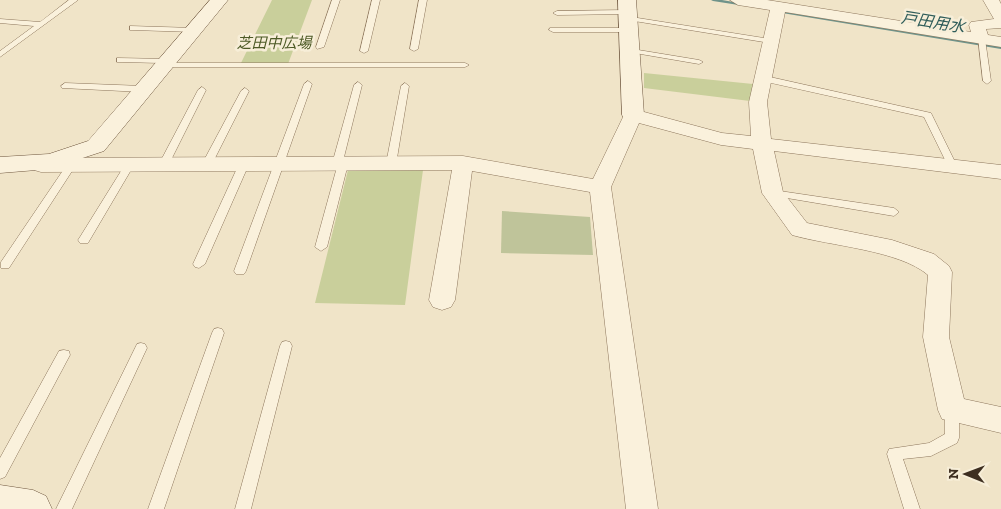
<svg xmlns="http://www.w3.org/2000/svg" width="1001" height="509" font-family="'Zilla Slab','Noto Sans JP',serif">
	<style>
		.green { fill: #c9cf9b }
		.cemetery { fill: #bfc49a }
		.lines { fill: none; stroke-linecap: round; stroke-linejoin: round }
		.stream { fill: #6f938a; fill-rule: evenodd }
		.lane-casing { stroke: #8d765c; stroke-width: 1 }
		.street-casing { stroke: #8d765c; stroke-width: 1 }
		.secondary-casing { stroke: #6f573f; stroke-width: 1 }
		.lane { fill: #faf1dc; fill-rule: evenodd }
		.street { fill: #faf1dc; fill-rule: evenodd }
		.secondary { fill: #faf1dc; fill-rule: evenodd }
		.labels { text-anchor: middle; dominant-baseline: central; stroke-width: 5; stroke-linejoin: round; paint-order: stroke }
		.far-park-label { font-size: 15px; font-style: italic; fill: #4d5a26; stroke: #f7eed8 }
		.far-water-label { font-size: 16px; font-style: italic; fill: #2f5d5a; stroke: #f7eed8 }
	</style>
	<rect width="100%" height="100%" fill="#f0e4c8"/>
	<path class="green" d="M 272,0 L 312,0 L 288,64 L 241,63 Z
		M 644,73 L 753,84 L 750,101 L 644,88 Z
		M 348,170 L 423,170 L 405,305 L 315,303 Z"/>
	<path class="cemetery" d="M 502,211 L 590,217 L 593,255 L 501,253 Z"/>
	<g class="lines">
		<path class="stream" d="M 711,0 L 722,0 L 745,4 L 747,5 L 745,6 L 713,1 Z
			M 774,10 L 1001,45 L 1001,49 L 776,12 L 774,12 Z"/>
		<defs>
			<path id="lane" d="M 69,0 L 78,0 L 0,57 L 0,51 L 34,26 L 0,23 L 0,19 L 40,22 Z
				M 332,0 L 340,0 L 324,47 L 317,49 L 316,47 Z
				M 372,0 L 380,0 L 368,51 L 364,53 L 360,51 Z
				M 419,0 L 427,0 L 418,49 L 414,51 L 410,49 Z
				M 627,10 L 630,10 L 630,14 L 557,15 L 553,13 L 557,11 Z
				M 625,16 L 770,39 L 774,41 L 770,43 L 628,20 L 625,20 Z
				M 130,26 L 194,28 L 198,30 L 194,32 L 133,30 L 130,30 Z
				M 550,28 L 628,28 L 632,30 L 628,32 L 553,32 L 549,30 Z
				M 978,37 L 985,39 L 991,81 L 987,84 L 983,81 Z
				M 626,48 L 699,60 L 703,62 L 699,64 L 629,52 L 625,50 Z
				M 117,58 L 168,59 L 171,59 L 171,63 L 465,63 L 469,65 L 465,67 L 161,67 L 161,63 L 120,62 L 117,62 Z
				M 761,75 L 931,113 L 957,166 L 952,169 L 949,168 L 924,117 L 758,80 L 758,76 Z
				M 308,81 L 312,84 L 246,271 L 244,274 L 236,274 L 234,271 L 304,84 Z
				M 358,82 L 362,85 L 343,161 L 348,164 L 327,247 L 321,251 L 315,247 L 337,167 L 332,164 L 354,85 Z
				M 65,83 L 143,86 L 147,89 L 143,92 L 62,88 L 61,86 Z
				M 405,83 L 409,86 L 396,164 L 391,167 L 386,164 L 401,86 Z
				M 202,87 L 206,90 L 169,164 L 167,166 L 161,166 L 159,164 L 198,90 Z
				M 245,88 L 249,91 L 212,164 L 210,166 L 204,166 L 202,164 L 241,91 Z
				M 244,161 L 249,164 L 205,264 L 199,268 L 195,267 L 193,264 L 239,164 Z
				M 71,162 L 76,165 L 9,268 L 1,268 L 1,262 L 68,163 Z
				M 129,162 L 134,165 L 88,243 L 80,243 L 78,240 L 80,237 L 126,163 Z
				M 773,190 L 894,208 L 899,212 L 894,216 L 769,195 L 768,193 Z
				M 218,328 L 222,329 L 224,333 L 164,509 L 148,509 L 212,333 L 214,329 Z
				M 286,341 L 290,342 L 292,346 L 251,509 L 235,509 L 280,346 L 282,342 Z
				M 141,343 L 145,344 L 147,348 L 72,509 L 56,509 L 137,344 Z
				M 64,350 L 69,351 L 70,355 L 5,477 L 0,479 L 0,458 L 59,351 Z
				M 952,404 L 957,406 L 959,410 L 959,438 L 957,443 L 931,456 L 903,459 L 920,509 L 904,509 L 887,454 L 889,449 L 929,443 L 945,434 L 945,410 L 947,406 Z"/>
			<path id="street" d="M 730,0 L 767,0 L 971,32 L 969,25 L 971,22 L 994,19 L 983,0 L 999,0 L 1001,4 L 1001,28 L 986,29 L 988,35 L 1001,37 L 1001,47 L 785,12 L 767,102 L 771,139 L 1001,165 L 1001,179 L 774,151 L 783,192 L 807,223 L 892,240 L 934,254 L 949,266 L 952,272 L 949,337 L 964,399 L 1001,407 L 1001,433 L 942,419 L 938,410 L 923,337 L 928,275 C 899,250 830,246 792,235 L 762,193 L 753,149 L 721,145 L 639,123 L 611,187 L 658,509 L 626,509 L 590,192 L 472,171 L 455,300 L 451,307 L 442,310 L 433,307 L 429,300 L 452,170 L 41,172 L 34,170 L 31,165 L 34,160 L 41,158 L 463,156 L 593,179 L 626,111 L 633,109 L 722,133 L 751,136 L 749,102 L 770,10 L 738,5 Z"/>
			<path id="secondary" d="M 210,0 L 228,0 L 104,151 L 49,169 L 0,173 L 0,157 L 49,154 L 88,141 Z
				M 618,0 L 636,0 L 644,115 L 641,120 L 633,122 L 625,120 L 622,115 Z
				M 0,485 L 33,490 L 46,496 L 52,509 L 0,509 Z"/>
		</defs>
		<use href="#lane" class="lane-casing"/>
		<use href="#street" class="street-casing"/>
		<use href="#secondary" class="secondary-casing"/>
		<use href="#lane" class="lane"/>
		<use href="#street" class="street"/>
		<use href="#secondary" class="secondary"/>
	</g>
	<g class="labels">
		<g class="far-park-label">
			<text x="274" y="43">芝田中広場</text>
		</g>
		<g class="far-water-label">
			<text transform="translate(933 22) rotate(9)">戸田用水</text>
		</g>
	</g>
	<g transform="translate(966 474) rotate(271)" stroke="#f7eed8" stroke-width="4" paint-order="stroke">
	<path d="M0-4L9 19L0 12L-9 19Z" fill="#3d2e20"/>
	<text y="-8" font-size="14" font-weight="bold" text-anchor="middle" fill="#3d2e20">N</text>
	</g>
</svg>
